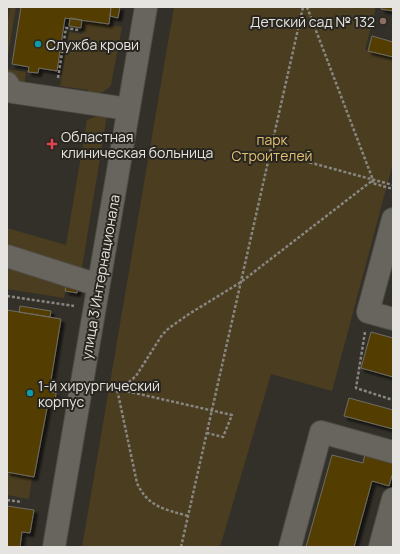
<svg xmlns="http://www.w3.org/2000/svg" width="400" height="554" font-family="Manrope,sans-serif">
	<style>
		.green { fill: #4a3d20 }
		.building { fill: #523e03; stroke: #6f6c64; filter: url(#shadow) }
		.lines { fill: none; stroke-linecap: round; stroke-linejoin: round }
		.minor-casing { stroke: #504d48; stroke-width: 24 }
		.path { stroke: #898681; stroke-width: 2.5; stroke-dasharray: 3 2; stroke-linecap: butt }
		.minor { stroke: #68655e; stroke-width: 22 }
		.education-dot { fill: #8d6e63; stroke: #292620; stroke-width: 1.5 }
		.culture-dot { fill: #0f9aa8; stroke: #292620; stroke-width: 1.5 }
		.health-dot { fill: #e0444e; stroke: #292620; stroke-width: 1.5 }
		.labels { text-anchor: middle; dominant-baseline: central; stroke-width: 4; stroke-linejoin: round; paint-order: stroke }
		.poi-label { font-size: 14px; fill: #e6e4e0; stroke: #292620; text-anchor: start }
		.park-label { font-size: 14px; fill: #e1c071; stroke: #292620 }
		.street-label { font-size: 14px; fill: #e6e4e0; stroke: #292620 }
	</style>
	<defs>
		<filter id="shadow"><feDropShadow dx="3.5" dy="3.5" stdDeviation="1" flood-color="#0009"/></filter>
	</defs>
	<rect width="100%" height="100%" fill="#333029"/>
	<path class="green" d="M 10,7 L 16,7 L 8,55 L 7,55 L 7,27 Z
		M 174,7 L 376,7 L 365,50 L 393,58 L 393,163 L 332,391 L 271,374 L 220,547 L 82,547 Z
		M 84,21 L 122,27 L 111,85 C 107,91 100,92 95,97 L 87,96 L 88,90 L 60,86 L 69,32 L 82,34 Z
		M 7,69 L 26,72 L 24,86 L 7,73 Z
		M 99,115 L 107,115 L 82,268 L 7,246 L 7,228 L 66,245 L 87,120 Z
		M 7,263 L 67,281 L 64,298 L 7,289 Z
		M 7,468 L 33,472 L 29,499 L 7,495 Z"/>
	<path class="building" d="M 21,7 L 111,7 L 109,24 L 65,18 L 57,71 L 39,68 L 38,73 L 28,72 L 29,67 L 12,64 Z
		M 111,7 L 120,7 L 118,18 L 110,16 Z
		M 382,7 L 393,7 L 393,11 L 381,9 Z
		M 70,18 L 82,20 L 81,28 L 69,26 Z
		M 372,36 L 393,42 L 393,57 L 368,51 Z
		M 67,281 L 79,284 L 77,293 L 65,291 Z
		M 20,306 L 51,311 L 50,317 L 19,312 Z
		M 7,310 L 61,319 L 49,392 L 56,393 L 55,404 L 48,403 L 34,477 L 7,472 Z
		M 371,332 L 393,338 L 393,377 L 361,368 Z
		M 349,398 L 393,410 L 393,429 L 344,416 Z
		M 365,454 L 393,462 L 393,472 L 389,486 L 372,481 L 354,547 L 306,547 L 332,455 L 363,463 Z
		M 7,506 L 34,510 L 30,533 L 22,532 L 20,547 L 7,547 Z"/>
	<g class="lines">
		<defs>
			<path id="minor" d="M 7,83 L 13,92 L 128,109
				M 393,219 L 368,312 L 393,319
				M 7,256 L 98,285
				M 54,547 L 146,7
				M 290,547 L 321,432 L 393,452
				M 380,547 L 393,499"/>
		</defs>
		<use href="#minor" class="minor-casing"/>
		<path class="path" d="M 307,7 L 373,180 L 372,183 L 393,189
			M 58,78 L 66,28 L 79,30
			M 271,152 L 393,185
			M 7,296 L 74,306
			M 365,332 L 356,388 L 393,400
			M 101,385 L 117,389 L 129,382 L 136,376 L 162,335 L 169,328 L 189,314 L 241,282 L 373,180
			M 7,500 L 22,502
			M 188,516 C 164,509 148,507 137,483 L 117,389 L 232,415 L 223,437 L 207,433
			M 181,547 L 303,7"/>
		<use href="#minor" class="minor"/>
	</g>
	<circle class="education-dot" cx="383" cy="21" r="4"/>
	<g class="culture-dot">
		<circle cx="38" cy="44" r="4"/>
		<circle cx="30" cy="393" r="4"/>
	</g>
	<path class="health-dot" d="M50 138h4v4h4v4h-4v4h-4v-4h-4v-4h4z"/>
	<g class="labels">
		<g class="poi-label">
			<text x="375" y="21" text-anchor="end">Детский сад № 132</text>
			<text x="46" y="44">Служба крови</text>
			<text x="61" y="136">Областная<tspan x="61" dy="16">клиническая больница</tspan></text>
			<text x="38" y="385">1-й хирургический<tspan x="38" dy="16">корпус</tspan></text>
		</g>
		<g class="park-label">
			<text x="272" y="139">парк<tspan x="272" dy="16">Строителей</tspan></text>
		</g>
		<g class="street-label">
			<text transform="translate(100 277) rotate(-80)">улица 3 Интернационала</text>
		</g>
	</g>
	<rect width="400" height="554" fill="none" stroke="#e6e4e0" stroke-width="16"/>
</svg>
